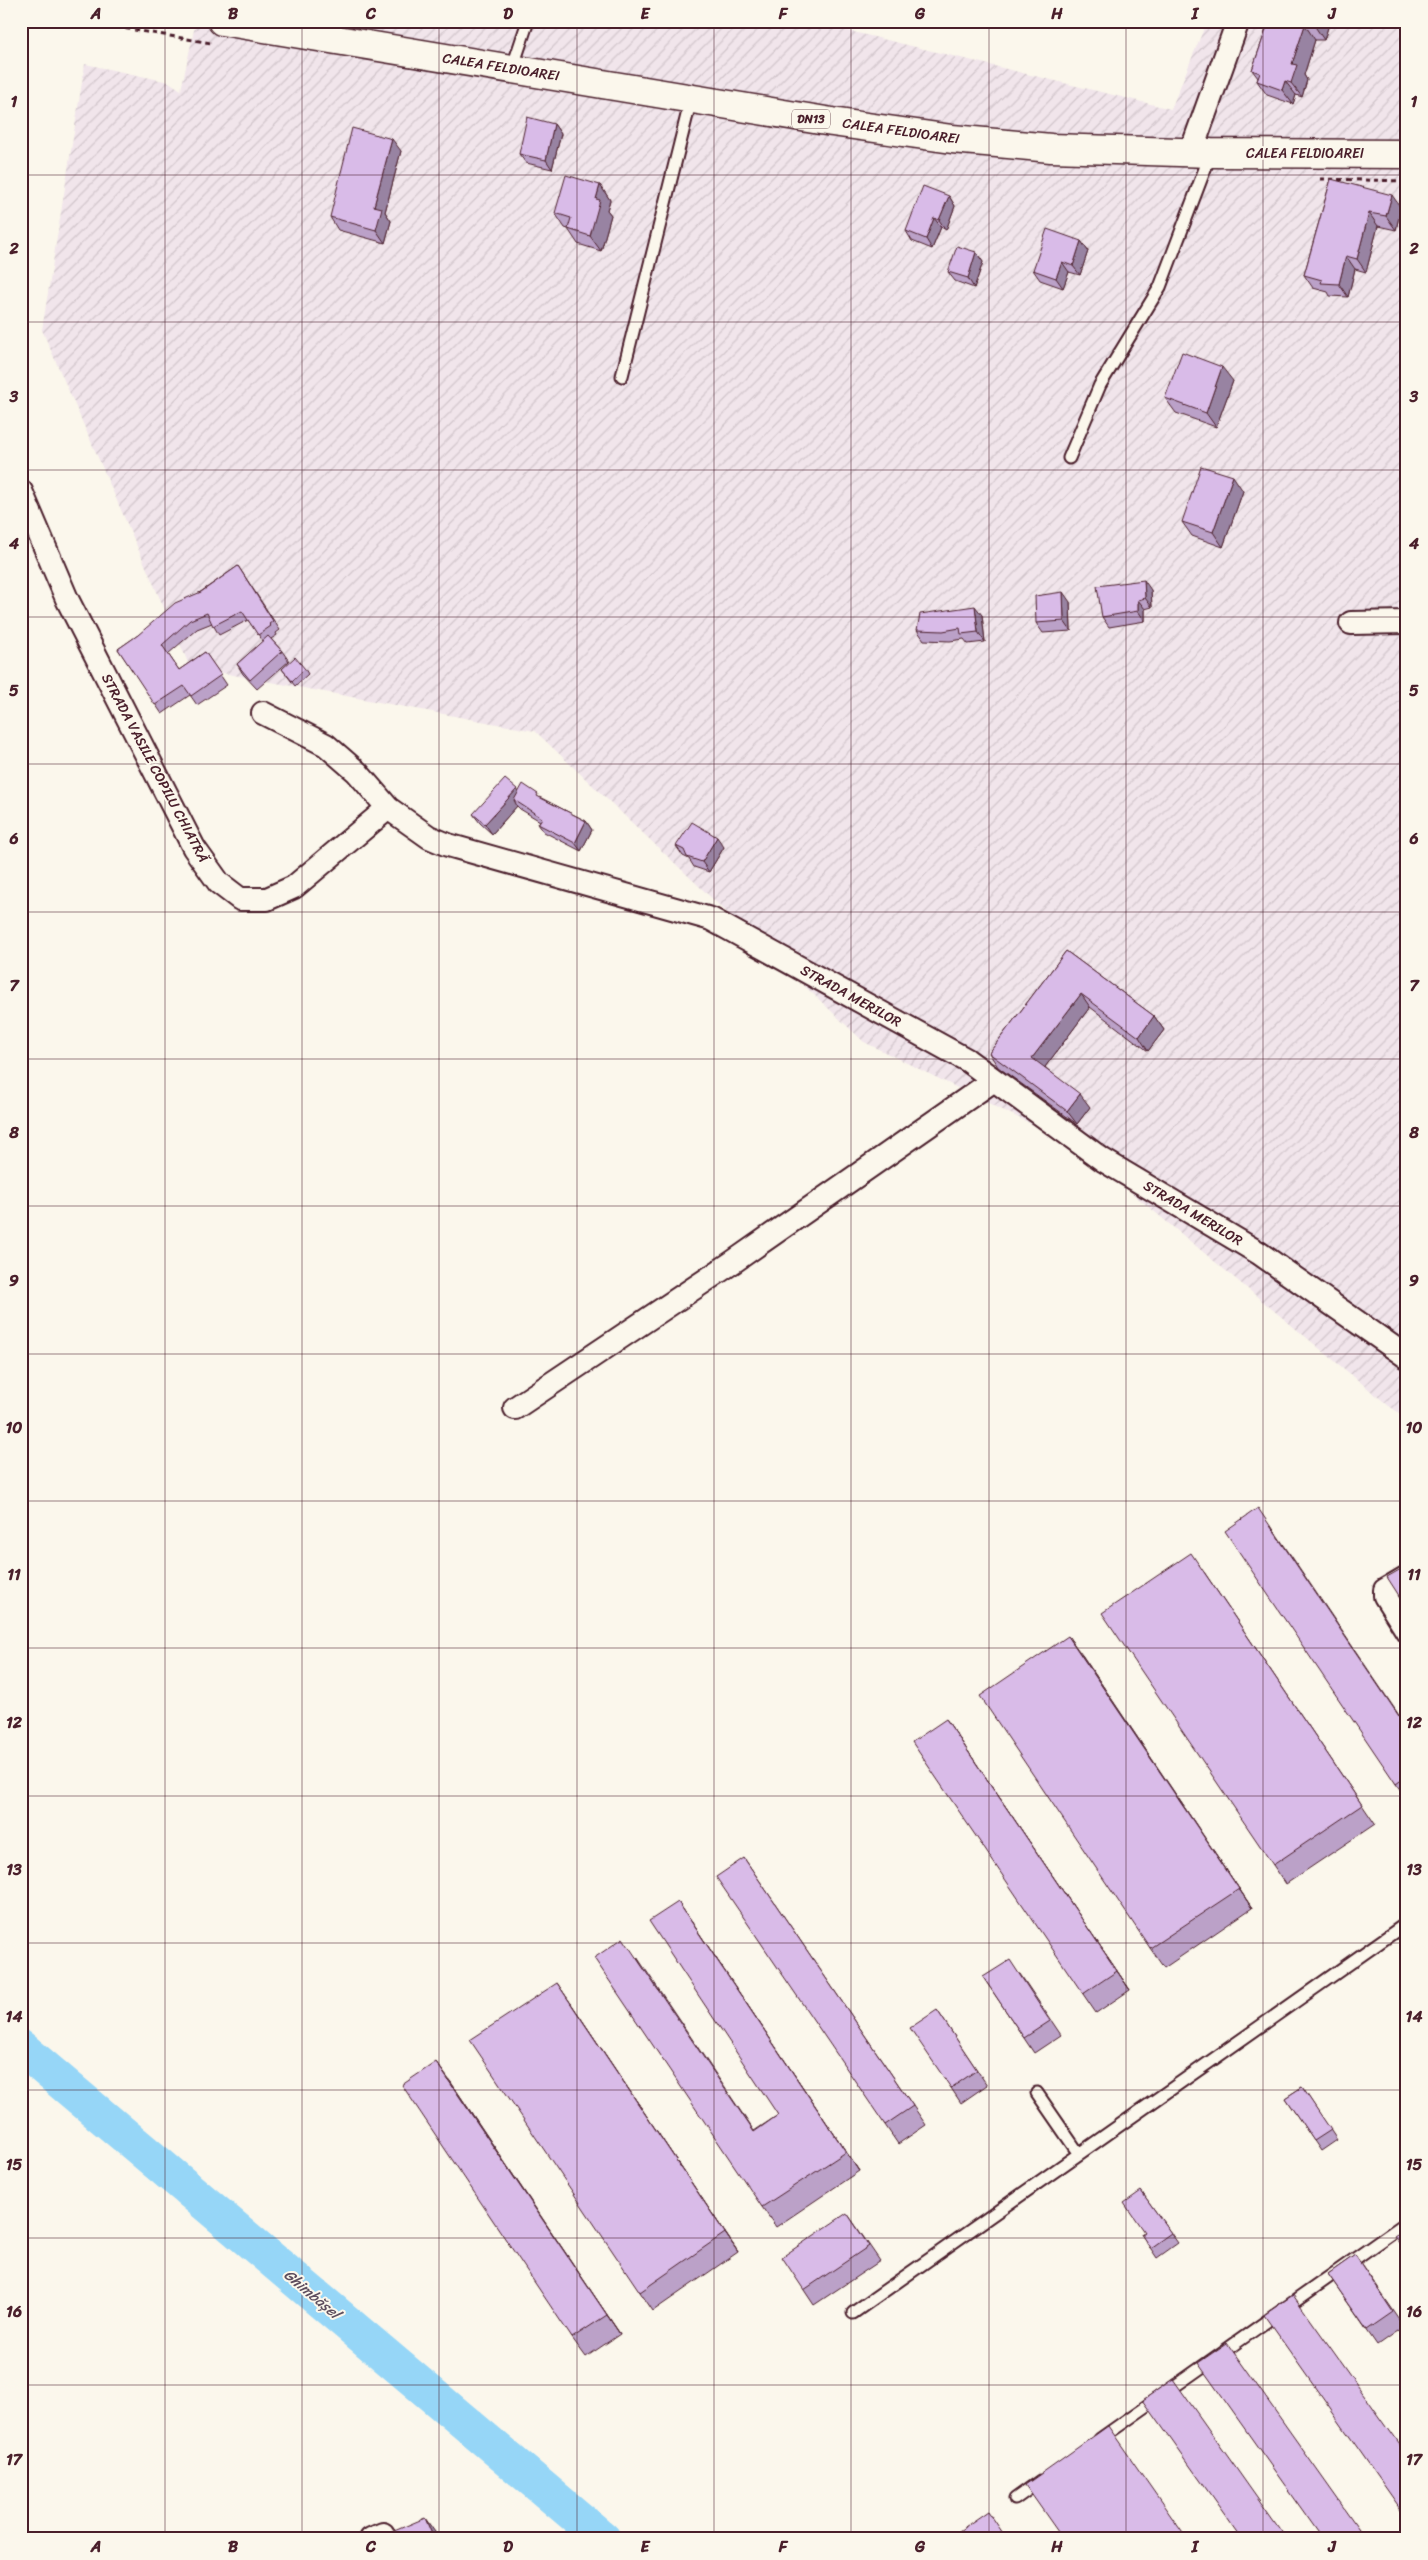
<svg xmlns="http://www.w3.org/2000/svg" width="1428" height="2560" font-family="Sriracha,sans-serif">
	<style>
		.industrial { fill: url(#industrial-furrows) }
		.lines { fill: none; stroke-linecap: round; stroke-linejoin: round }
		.river { stroke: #96d6f7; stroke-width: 36 }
		.lane-casing { stroke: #4a1f2b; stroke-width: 15 }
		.street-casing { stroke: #4a1f2b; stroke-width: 26 }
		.highway-casing { stroke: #4a1f2b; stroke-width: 31 }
		.path { stroke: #4a1f2b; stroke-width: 3; stroke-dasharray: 5 4; stroke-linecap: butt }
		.lane { stroke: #fbf7ec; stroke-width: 11 }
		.street { stroke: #fbf7ec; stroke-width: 22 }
		.highway { stroke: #fbf7ec; stroke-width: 28 }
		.wall { fill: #bba1c8; stroke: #4a1f2b }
		.shaded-wall { fill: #9883a2; stroke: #4a1f2b }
		.building { fill: #d9bbe8; stroke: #4a1f2b }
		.grid { fill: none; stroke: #4a1f2b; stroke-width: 1; stroke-opacity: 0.55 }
		.labels { text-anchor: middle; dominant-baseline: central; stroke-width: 4; stroke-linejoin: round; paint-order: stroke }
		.shield { fill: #fbf7ec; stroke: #7f6065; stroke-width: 1 }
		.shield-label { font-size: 12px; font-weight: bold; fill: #4a1f2b }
		.street-label { font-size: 14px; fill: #4a1f2b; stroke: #fbf7ec }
		.water-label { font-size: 15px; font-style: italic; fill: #5d4d5e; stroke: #fbf7ec }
		.neatline { fill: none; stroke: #4a1f2b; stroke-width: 2 }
		.grid-label { font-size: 16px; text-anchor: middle; font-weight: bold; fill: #4a1f2b }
	</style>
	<defs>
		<pattern id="industrial-furrows" width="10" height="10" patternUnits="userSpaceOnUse" patternTransform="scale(1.25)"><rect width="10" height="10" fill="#f1e5eb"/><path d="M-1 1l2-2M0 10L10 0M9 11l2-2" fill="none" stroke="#d0c4ca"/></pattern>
	</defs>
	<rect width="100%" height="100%" fill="#fbf7ec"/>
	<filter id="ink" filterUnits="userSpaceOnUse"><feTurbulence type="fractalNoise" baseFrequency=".02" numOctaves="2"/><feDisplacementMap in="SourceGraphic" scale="10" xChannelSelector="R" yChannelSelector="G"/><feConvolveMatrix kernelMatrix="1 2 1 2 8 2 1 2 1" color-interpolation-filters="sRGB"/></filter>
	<g filter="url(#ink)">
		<path class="industrial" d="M 196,21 L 808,21 L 1171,109 L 1207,21 L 1407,21 L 1407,1418 L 1389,1406 L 1074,1145 L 864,1042 L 535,731 L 190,667 L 42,330 L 85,64 L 169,82 L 181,90 Z"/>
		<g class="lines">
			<path class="river" d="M 21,2048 L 603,2539"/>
			<defs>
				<path id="lane" d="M 512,69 L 528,21
					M 622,376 L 691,99
					M 1069,458 L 1100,385 L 1160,287 L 1211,153
					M 1037,2093 L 1079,2154
					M 853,2313 L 1407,1923
					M 1100,2439 L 1407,2222
					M 1015,2499 L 1040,2481"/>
				<path id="street" d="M 1191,152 L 1238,21
					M 21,491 L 67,599 L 194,848 L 219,883 L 240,899 L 267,899 L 294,887 L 388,808
					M 1351,623 L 1407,622
					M 263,713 L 326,745 L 357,772 L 388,808 L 429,837 L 448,845 L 711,919 L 967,1060 L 1103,1160 L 1259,1253 L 1407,1357
					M 515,1408 L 733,1262 L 994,1080
					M 1407,1577 L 1385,1590 L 1385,1596 L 1407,1631
					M 371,2539 L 383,2534"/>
				<path id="highway" d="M 222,21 L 832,122 L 952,139 L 1051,148 L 1211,153 L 1407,154"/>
			</defs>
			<use href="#lane" class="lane-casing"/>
			<use href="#street" class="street-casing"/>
			<use href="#highway" class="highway-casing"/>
			<path class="path" d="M 81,21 L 211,43
				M 1320,179 L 1407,181"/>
			<use href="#lane" class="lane"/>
			<use href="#street" class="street"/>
			<use href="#highway" class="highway"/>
		</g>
		<path class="wall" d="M 1269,21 L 1330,21 L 1324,40 L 1315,40 L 1304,75 L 1307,80 L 1302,97 L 1296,95 L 1293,104 L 1267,95 L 1257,81 L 1258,78 L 1252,70 Z
			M 554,124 L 561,134 L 552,169 L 526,163 L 519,154 Z
			M 401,151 L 385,212 L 391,221 L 385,243 L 338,230 L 330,217 Z
			M 1331,179 L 1401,208 L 1396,230 L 1378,226 L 1366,272 L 1355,269 L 1348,297 L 1330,296 L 1328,292 L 1313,288 L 1304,275 Z
			M 600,185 L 610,200 L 607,210 L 611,215 L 601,251 L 578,244 L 568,229 L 565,228 L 555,213 Z
			M 949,196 L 955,206 L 946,230 L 941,227 L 932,249 L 912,241 L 906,231 Z
			M 1081,241 L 1088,251 L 1080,275 L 1069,272 L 1063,288 L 1040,280 L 1033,270 Z
			M 976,252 L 983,262 L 974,288 L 955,281 L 948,272 Z
			M 1233,381 L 1216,427 L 1176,413 L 1165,398 Z
			M 1243,491 L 1223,547 L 1192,536 L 1182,522 Z
			M 238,566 L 280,630 L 276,633 L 277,635 L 271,639 L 282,651 L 289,661 L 257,689 L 243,674 L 237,664 L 263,641 L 248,620 L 219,635 L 212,623 L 197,629 L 168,654 L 179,670 L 205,652 L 227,685 L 197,705 L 190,695 L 162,714 L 118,649 Z
			M 1151,590 L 1152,607 L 1145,609 L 1145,621 L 1109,627 L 1102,617 Z
			M 1070,602 L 1071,631 L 1043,633 L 1036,623 Z
			M 982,615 L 985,642 L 968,644 L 964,639 L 950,641 L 924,640 L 917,630 Z
			M 282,669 L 305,669 L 308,674 L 295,686 Z
			M 517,789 L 518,792 L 541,798 L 586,821 L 592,830 L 581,851 L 544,832 L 538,824 L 540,821 L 520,809 L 517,806 L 492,834 L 480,823 L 473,814 Z
			M 676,846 L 724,847 L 709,872 L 694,867 L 689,859 L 683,856 Z
			M 1066,951 L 1154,1016 L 1164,1030 L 1148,1051 L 1090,1007 L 1045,1067 L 1090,1107 L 1077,1124 L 998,1067 L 989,1053 Z
			M 1271,1526 L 1407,1727 L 1407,1799 L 1396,1784 Z
			M 1407,1562 L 1407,1629 L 1402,1622 L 1407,1612 L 1401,1569 Z
			M 1204,1572 L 1375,1824 L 1286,1884 L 1273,1865 Z
			M 1082,1655 L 1252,1908 L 1164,1968 L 1150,1948 Z
			M 959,1738 L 1130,1990 L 1096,2013 L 1083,1994 Z
			M 744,1858 L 926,2125 L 898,2144 L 885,2125 Z
			M 691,1921 L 859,2171 L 776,2227 L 762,2207 L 637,1957 L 754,2131 L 778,2115 Z
			M 1020,1974 L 1061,2035 L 1034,2053 L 983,1977 Z
			M 570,2002 L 738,2252 L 653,2311 L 640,2292 Z
			M 937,2010 L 987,2085 L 961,2103 L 951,2088 Z
			M 450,2081 L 620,2334 L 586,2357 L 572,2338 Z
			M 1302,2087 L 1337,2140 L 1321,2151 L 1285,2098 Z
			M 1141,2191 L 1178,2243 L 1157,2258 L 1141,2234 L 1144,2232 Z
			M 847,2213 L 880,2261 L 814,2305 L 804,2290 Z
			M 1355,2255 L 1404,2326 L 1377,2345 L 1328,2274 Z"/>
		<path class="shaded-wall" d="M 1315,21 L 1330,21 L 1324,40 L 1314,25 Z
			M 1305,25 L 1315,40 L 1304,75 L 1307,80 L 1302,97 L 1291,83 L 1292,64 Z
			M 1285,81 L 1296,95 L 1293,104 L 1282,90 Z
			M 554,124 L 561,134 L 552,169 L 546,160 Z
			M 392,139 L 401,151 L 385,212 L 391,221 L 385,243 L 376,230 L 374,206 Z
			M 600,185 L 610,200 L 607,210 L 611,215 L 601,251 L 590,236 L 596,199 Z
			M 1392,195 L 1401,208 L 1396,230 L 1386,216 Z
			M 949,196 L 955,206 L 946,230 L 939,220 Z
			M 1369,213 L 1378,226 L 1366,272 L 1357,259 Z
			M 934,218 L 941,227 L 932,249 L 926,239 Z
			M 1081,241 L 1088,251 L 1080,275 L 1073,266 Z
			M 976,252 L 983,262 L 974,288 L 968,278 Z
			M 1346,256 L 1355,269 L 1348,297 L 1339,284 Z
			M 1062,262 L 1069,272 L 1063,288 L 1056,278 Z
			M 1222,367 L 1233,381 L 1216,427 L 1206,413 Z
			M 1233,476 L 1243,491 L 1223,547 L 1213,532 Z
			M 1144,580 L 1151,590 L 1152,607 L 1145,598 Z
			M 1063,592 L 1070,602 L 1071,631 L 1064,621 Z
			M 1138,600 L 1145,609 L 1145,621 L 1138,611 Z
			M 975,606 L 982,615 L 985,642 L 978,632 Z
			M 517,789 L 523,799 L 514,800 L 517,806 L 492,834 L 485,824 Z
			M 586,821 L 592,830 L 581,851 L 575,843 Z
			M 717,837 L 724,847 L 709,872 L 702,862 Z
			M 1081,994 L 1090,1007 L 1042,1071 L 1032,1058 Z
			M 1154,1016 L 1164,1030 L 1148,1051 L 1139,1037 Z
			M 1080,1094 L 1090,1107 L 1077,1124 L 1067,1111 Z
			M 1068,1636 L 1082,1655 L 1252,1908 L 1239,1889 Z
			M 946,1719 L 959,1738 L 1130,1990 L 1117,1971 Z
			M 678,1902 L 691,1921 L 859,2171 L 846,2152 Z
			M 557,1983 L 570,2002 L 738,2252 L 725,2233 Z
			M 436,2062 L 450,2081 L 620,2334 L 607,2315 Z
			M 425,2518 L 435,2532 L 438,2539 L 434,2539 Z"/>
		<path class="building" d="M 1269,21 L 1315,21 L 1314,25 L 1305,25 L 1292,64 L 1297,65 L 1291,83 L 1285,81 L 1282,90 L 1257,81 L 1260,73 L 1252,70 Z
			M 527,117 L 554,124 L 546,160 L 519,154 Z
			M 352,128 L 392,139 L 374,206 L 382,208 L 376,230 L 330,217 Z
			M 566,175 L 600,185 L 596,199 L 600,200 L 590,236 L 568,229 L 571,218 L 555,213 Z
			M 1331,179 L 1392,195 L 1386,216 L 1369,213 L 1357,259 L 1346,256 L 1339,284 L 1321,283 L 1322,280 L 1304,275 Z
			M 923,186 L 949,196 L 939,220 L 934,218 L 926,239 L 906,231 Z
			M 1047,229 L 1081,241 L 1073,266 L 1062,262 L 1056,278 L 1033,270 Z
			M 957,246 L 976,252 L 968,278 L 948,272 Z
			M 1182,352 L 1222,367 L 1206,413 L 1165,398 Z
			M 1201,466 L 1233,476 L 1213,532 L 1182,522 Z
			M 238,566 L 273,621 L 269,624 L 271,626 L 258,635 L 242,611 L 213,626 L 207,613 L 190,620 L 162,645 L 179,670 L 205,652 L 221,675 L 191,696 L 184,686 L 155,705 L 118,649 L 138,635 L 175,603 L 201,592 Z
			M 1144,580 L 1145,598 L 1138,600 L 1138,611 L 1102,617 L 1097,586 Z
			M 1063,592 L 1064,621 L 1036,623 L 1035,596 Z
			M 975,606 L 978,632 L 961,634 L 960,628 L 943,631 L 917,630 L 920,614 Z
			M 268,636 L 282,651 L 250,680 L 237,664 Z
			M 295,657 L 305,669 L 292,681 L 282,669 Z
			M 505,779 L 517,789 L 485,824 L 473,814 Z
			M 523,784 L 538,794 L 537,796 L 586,821 L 575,843 L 538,824 L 542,818 L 514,800 Z
			M 692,822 L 717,837 L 702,862 L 687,857 L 684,850 L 676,846 Z
			M 1066,951 L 1154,1016 L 1139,1037 L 1081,994 L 1032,1058 L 1080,1094 L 1067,1111 L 989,1053 Z
			M 1258,1508 L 1407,1728 L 1407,1776 L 1396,1784 L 1225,1531 Z
			M 1191,1553 L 1362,1805 L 1273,1865 L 1102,1613 Z
			M 1406,1562 L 1407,1562 L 1407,1620 L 1402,1622 L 1407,1612 L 1405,1605 L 1387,1577 L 1401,1569 Z
			M 1068,1636 L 1239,1889 L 1150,1948 L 980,1696 Z
			M 946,1719 L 1117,1971 L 1083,1994 L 912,1742 Z
			M 744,1858 L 913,2106 L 885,2125 L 716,1877 Z
			M 678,1902 L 846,2152 L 762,2207 L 594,1958 L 623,1938 L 754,2132 L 778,2115 L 649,1921 Z
			M 1010,1960 L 1050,2021 L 1024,2038 L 983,1977 Z
			M 557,1983 L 725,2233 L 640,2292 L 470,2040 Z
			M 937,2010 L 977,2070 L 951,2088 L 910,2028 Z
			M 436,2062 L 607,2315 L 572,2338 L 402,2085 Z
			M 1302,2087 L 1331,2130 L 1314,2141 L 1285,2098 Z
			M 1141,2191 L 1171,2233 L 1150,2248 L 1141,2234 L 1144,2232 L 1124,2203 Z
			M 847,2213 L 869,2246 L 804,2290 L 782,2257 Z
			M 1407,2228 L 1407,2254 L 1394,2236 Z
			M 1355,2255 L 1393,2312 L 1367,2330 L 1328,2274 Z
			M 1293,2295 L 1407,2455 L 1407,2518 L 1264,2315 Z
			M 1227,2343 L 1366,2539 L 1323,2539 L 1198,2363 Z
			M 1173,2379 L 1286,2539 L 1242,2539 L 1143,2400 Z
			M 1108,2426 L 1187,2539 L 1063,2539 L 1025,2485 Z
			M 988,2511 L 1007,2539 L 964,2539 L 959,2531 Z
			M 425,2518 L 434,2539 L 381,2539 L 380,2537 Z"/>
	</g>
	<path class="grid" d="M 165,21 L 165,2539M 302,21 L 302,2539M 439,21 L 439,2539M 577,21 L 577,2539M 714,21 L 714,2539M 851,21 L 851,2539M 989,21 L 989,2539M 1126,21 L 1126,2539M 1263,21 L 1263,2539M 21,175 L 1407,175M 21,322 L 1407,322M 21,470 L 1407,470M 21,617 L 1407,617M 21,764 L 1407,764M 21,912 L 1407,912M 21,1059 L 1407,1059M 21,1206 L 1407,1206M 21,1354 L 1407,1354M 21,1501 L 1407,1501M 21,1648 L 1407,1648M 21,1796 L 1407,1796M 21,1943 L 1407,1943M 21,2090 L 1407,2090M 21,2238 L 1407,2238M 21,2385 L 1407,2385"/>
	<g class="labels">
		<rect class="shield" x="792" y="109.5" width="38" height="19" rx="4"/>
		<g class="shield-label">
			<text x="811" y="119">DN13</text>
		</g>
		<g class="street-label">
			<text transform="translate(501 67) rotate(9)">CALEA FELDIOAREI</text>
			<text transform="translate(901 131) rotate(8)">CALEA FELDIOAREI</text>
			<text x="1305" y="153">CALEA FELDIOAREI</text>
			<text transform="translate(155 768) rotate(62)">STRADA VASILE COPILU CHIATRĂ</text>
			<text transform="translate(851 996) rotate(29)">STRADA MERILOR</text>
			<text transform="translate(1193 1213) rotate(31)">STRADA MERILOR</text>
		</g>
		<g class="water-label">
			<text transform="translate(312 2294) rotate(40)">Ghimbășel</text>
		</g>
	</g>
	<rect width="1428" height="2560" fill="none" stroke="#fbf7ec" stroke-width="55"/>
	<rect x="28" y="28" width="1372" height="2504" class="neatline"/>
	<g class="grid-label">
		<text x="96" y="19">A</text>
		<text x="233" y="19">B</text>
		<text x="371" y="19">C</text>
		<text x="508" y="19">D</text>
		<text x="645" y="19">E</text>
		<text x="783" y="19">F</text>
		<text x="920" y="19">G</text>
		<text x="1057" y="19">H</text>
		<text x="1195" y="19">I</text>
		<text x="1332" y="19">J</text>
		<text x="14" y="107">1</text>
		<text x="1414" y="107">1</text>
		<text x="14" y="254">2</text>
		<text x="1414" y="254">2</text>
		<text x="14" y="402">3</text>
		<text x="1414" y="402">3</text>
		<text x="14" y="549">4</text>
		<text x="1414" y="549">4</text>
		<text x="14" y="696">5</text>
		<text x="1414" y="696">5</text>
		<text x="14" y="844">6</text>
		<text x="1414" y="844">6</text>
		<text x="14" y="991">7</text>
		<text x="1414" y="991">7</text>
		<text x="14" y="1138">8</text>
		<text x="1414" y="1138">8</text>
		<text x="14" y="1286">9</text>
		<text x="1414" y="1286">9</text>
		<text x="14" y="1433">10</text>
		<text x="1414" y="1433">10</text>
		<text x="14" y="1580">11</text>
		<text x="1414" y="1580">11</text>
		<text x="14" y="1728">12</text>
		<text x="1414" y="1728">12</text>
		<text x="14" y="1875">13</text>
		<text x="1414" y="1875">13</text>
		<text x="14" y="2022">14</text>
		<text x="1414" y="2022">14</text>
		<text x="14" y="2170">15</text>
		<text x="1414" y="2170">15</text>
		<text x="14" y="2317">16</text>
		<text x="1414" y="2317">16</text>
		<text x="14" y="2465">17</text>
		<text x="1414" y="2465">17</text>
		<text x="96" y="2552">A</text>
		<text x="233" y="2552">B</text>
		<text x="371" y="2552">C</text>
		<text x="508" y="2552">D</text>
		<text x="645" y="2552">E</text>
		<text x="783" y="2552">F</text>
		<text x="920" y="2552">G</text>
		<text x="1057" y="2552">H</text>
		<text x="1195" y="2552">I</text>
		<text x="1332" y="2552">J</text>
	</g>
</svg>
